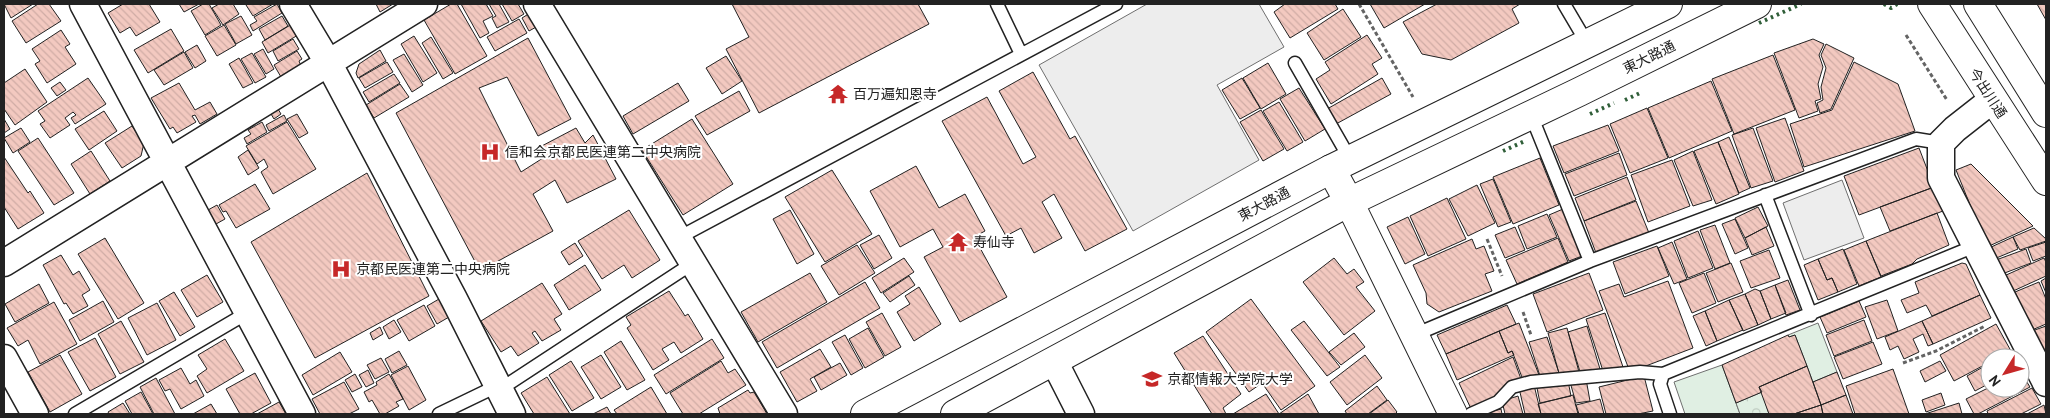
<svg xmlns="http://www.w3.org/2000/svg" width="2050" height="418" font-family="'PT Sans','Noto Sans JP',sans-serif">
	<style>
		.green { fill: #e0efe3; stroke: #6f6f6f }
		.park { fill: url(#park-crowns); stroke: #6f6f6f }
		.parking { fill: #ededed; stroke: #6f6f6f }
		.building { fill: url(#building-back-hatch); stroke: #222 }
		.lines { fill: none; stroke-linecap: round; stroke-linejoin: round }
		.service-casing { stroke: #222; stroke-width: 15 }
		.minor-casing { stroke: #222; stroke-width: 29 }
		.tertiary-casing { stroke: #222; stroke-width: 30 }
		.secondary-casing { stroke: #222; stroke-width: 30 }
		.primary-casing { stroke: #222; stroke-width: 30 }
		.path { stroke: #646464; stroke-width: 3; stroke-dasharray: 4 2.5; stroke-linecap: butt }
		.service { stroke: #fff; stroke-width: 12 }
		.minor { stroke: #fff; stroke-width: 26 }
		.tertiary { stroke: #fff; stroke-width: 28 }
		.secondary { stroke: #fff; stroke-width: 28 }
		.primary { stroke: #fff; stroke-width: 28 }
		.hedge { stroke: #2f5e38; stroke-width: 4; stroke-dasharray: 2.5 4; stroke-linecap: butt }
		.labels { text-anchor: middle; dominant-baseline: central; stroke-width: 4; stroke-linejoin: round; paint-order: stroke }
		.street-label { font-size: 14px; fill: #222; stroke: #fff }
		.poi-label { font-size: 14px; fill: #222; stroke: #fff; text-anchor: start }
	</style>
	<defs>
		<pattern id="park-crowns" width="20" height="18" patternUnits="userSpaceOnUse" patternTransform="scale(1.25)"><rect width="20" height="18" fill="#e0efe3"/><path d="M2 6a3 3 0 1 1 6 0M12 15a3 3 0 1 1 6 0" fill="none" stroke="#c0cdc2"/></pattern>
		<pattern id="building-back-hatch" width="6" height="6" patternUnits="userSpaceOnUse" patternTransform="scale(1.25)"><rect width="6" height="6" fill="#f3c9c0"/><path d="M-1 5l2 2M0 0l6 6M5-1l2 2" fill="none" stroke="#d0aca5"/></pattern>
	</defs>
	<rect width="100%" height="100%" fill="#fff"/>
	<path class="green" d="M 1818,323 L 1837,372 L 1813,382 L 1795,335 L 1789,337 L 1788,335 Z
		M 1722,365 L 1740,414 L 1685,414 L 1674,382 Z"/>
	<path class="park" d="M 1762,392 L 1769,414 L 1740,414 L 1736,403 Z"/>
	<path class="parking" d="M 1147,4 L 1259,4 L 1284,47 L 1217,85 L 1259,160 L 1133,231 L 1039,65 Z
		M 1842,180 L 1864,238 L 1804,260 L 1783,203 Z"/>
	<path class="building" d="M 4,4 L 33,4 L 11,18 Z
		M 38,4 L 49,4 L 61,21 L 26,43 L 12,21 Z
		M 123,4 L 149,4 L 160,22 L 136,36 L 130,27 L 120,33 L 108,13 Z
		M 179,4 L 199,4 L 184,12 Z
		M 203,4 L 209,4 L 221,25 L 205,35 L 191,11 Z
		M 219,4 L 233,4 L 239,14 L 223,25 L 212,8 Z
		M 248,4 L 273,4 L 253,16 L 246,5 Z
		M 277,4 L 282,13 L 253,31 L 250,25 L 257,21 L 254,17 Z
		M 376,4 L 393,4 L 380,12 Z
		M 451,4 L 457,4 L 487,56 L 455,74 L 424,20 Z
		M 461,4 L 486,4 L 493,16 L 483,21 L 489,33 L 480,38 Z
		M 489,4 L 499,4 L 509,22 L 497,28 L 492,18 L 496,16 Z
		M 502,4 L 518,4 L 524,14 L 512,21 Z
		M 732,4 L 918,4 L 929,24 L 759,113 L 726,49 L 749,37 Z
		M 1285,4 L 1335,4 L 1338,9 L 1290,38 L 1274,12 Z
		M 1370,4 L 1425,4 L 1384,28 Z
		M 1437,4 L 1520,4 L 1512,9 L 1519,23 L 1451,60 L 1422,54 L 1403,22 Z
		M 2037,4 L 2046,4 L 2046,20 Z
		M 1343,9 L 1361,37 L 1324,60 L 1307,33 Z
		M 530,13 L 538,26 L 529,31 L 522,18 Z
		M 241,16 L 252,35 L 236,44 L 225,24 Z
		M 282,16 L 288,26 L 265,40 L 259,29 Z
		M 519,19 L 527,33 L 495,51 L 487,37 Z
		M 292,24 L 298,35 L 268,53 L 262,42 Z
		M 224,25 L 236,45 L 217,56 L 205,36 Z
		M 171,29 L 184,51 L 148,73 L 134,50 Z
		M 61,30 L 70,44 L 65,47 L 76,64 L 47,83 L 35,64 L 40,61 L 32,49 Z
		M 1367,35 L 1382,58 L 1372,64 L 1378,74 L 1331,104 L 1316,79 L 1330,70 L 1325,62 Z
		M 414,36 L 437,73 L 423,82 L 401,44 Z
		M 431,37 L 453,73 L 443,79 L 422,43 Z
		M 528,38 L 571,119 L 538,136 L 507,77 L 479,88 L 521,172 L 543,158 L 538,148 L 576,128 L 585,143 L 593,135 L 616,179 L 567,203 L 555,180 L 533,194 L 553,231 L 480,271 L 396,113 Z
		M 293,39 L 299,49 L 278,61 L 273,51 Z
		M 1813,39 L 1824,44 L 1819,55 L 1823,67 L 1818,84 L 1821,99 L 1815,101 L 1818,111 L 1799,118 L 1774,53 Z
		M 1826,44 L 1854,58 L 1831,109 L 1820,113 L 1817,103 L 1823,100 L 1821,87 L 1826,68 L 1821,55 Z
		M 197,45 L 206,61 L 195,68 L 185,52 Z
		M 263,49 L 274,69 L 266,74 L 254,54 Z
		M 380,50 L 386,61 L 358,78 L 356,73 L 359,64 Z
		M 297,51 L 302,59 L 299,61 L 301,66 L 281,77 L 274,65 Z
		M 184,52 L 193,68 L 164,85 L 154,70 Z
		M 252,53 L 266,77 L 255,83 L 241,59 Z
		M 404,54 L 423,85 L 412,92 L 393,60 Z
		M 1773,55 L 1795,110 L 1734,134 L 1712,79 Z
		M 726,56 L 742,81 L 722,94 L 706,68 Z
		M 239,58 L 253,83 L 243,88 L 229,64 Z
		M 387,62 L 393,72 L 365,88 L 359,78 Z
		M 1854,62 L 1898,84 L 1915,131 L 1804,167 L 1790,124 L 1832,110 Z
		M 1268,63 L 1286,94 L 1261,109 L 1243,78 Z
		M 25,69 L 47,102 L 15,125 L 4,109 L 4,83 Z
		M 1033,72 L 1070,139 L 1075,136 L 1127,229 L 1085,251 L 1054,194 L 1042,202 L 1062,238 L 1034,253 L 1021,228 L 1006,236 L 942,121 L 987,97 L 1023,164 L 1036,157 L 999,91 Z
		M 394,74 L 400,83 L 369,102 L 363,92 Z
		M 88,78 L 106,104 L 75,124 L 71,118 L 76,115 L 73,112 L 65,118 L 70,125 L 50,138 L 40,124 L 45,121 L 38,111 Z
		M 1242,78 L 1260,108 L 1240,119 L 1222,90 Z
		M 1382,78 L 1391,94 L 1336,124 L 1327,109 Z
		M 1711,81 L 1732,131 L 1669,158 L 1648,108 Z
		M 60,82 L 66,90 L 57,96 L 51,88 Z
		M 179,83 L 195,110 L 210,102 L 217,114 L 200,124 L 195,115 L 192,116 L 196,122 L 177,133 L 173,127 L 170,129 L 151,98 Z
		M 678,83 L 689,101 L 633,134 L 623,116 Z
		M 400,84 L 409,97 L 374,118 L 366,105 Z
		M 1299,88 L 1325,129 L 1305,141 L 1280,99 Z
		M 739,91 L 750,111 L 707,135 L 695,116 Z
		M 1279,102 L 1303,142 L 1287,151 L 1263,111 Z
		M 1647,108 L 1668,158 L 1630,173 L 1610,124 Z
		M 278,109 L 281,114 L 274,119 L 271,114 Z
		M 1261,110 L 1284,149 L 1263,161 L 1240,122 Z
		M 104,111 L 117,131 L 89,150 L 75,129 Z
		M 297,114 L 308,133 L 299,138 L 287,119 Z
		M 284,115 L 287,121 L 269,131 L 266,125 Z
		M 1785,118 L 1804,171 L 1775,182 L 1756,128 Z
		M 4,119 L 10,129 L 4,133 Z
		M 692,119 L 733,184 L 683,215 L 642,150 Z
		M 262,122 L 267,132 L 247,144 L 244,138 L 251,134 L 248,130 Z
		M 287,122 L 316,169 L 273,194 L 261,172 L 268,167 L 264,159 L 257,164 L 246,146 Z
		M 1608,125 L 1619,151 L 1564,173 L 1553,146 Z
		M 132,126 L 144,143 L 141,156 L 122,168 L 105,143 Z
		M 21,128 L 30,142 L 13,153 L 4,138 Z
		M 1753,128 L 1773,181 L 1751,188 L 1732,135 Z
		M 1729,137 L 1750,188 L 1739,193 L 1718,142 Z
		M 38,138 L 74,193 L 54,205 L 18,151 Z
		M 1718,142 L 1739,194 L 1716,204 L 1694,151 Z
		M 1919,148 L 1934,187 L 1859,215 L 1844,176 Z
		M 248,150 L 259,168 L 248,175 L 238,157 Z
		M 91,151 L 110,181 L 90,194 L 71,164 Z
		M 1693,151 L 1712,200 L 1693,206 L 1674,160 Z
		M 1619,153 L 1627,175 L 1574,196 L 1565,174 Z
		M 4,157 L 28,193 L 30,191 L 44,213 L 18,229 L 4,207 Z
		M 1540,158 L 1559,205 L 1513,224 L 1493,177 Z
		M 1672,160 L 1690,206 L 1648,222 L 1631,175 Z
		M 1971,164 L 2033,226 L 1987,247 L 1956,170 Z
		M 916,166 L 939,208 L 965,194 L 985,231 L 974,237 L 1007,297 L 960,322 L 924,257 L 943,247 L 933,229 L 900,247 L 870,191 Z
		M 832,170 L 872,234 L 825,262 L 785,197 Z
		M 367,173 L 429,296 L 315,358 L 251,242 Z
		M 1627,177 L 1636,200 L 1584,221 L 1575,198 Z
		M 1493,179 L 1511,222 L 1498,227 L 1480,184 Z
		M 255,184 L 270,209 L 236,228 L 226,211 L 223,212 L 219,205 Z
		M 1477,185 L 1495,223 L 1468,236 L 1449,199 Z
		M 1934,187 L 1943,211 L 1890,231 L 1880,207 Z
		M 1447,198 L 1466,239 L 1428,256 L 1410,216 Z
		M 1636,201 L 1649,233 L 1596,253 L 1584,221 Z
		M 217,205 L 225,219 L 216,224 L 208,210 Z
		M 1758,207 L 1768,226 L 1745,238 L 1735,218 Z
		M 1563,209 L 1582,256 L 1569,261 L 1549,215 Z
		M 629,210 L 660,260 L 632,278 L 624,265 L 602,279 L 578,241 Z
		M 790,210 L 814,254 L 797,264 L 773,219 Z
		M 1937,213 L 1949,245 L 1917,259 L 1912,264 L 1881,276 L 1866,241 Z
		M 1547,214 L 1557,237 L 1527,249 L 1518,226 Z
		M 1408,217 L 1425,254 L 1405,264 L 1387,227 Z
		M 1735,219 L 1748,248 L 1735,254 L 1722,224 Z
		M 1715,225 L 1730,263 L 1715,269 L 1700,230 Z
		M 1515,227 L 1525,250 L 1505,258 L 1495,235 Z
		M 1766,227 L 1774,246 L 1752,255 L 1745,238 Z
		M 2034,228 L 2046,239 L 2046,241 L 2020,250 L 2013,237 Z
		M 1698,231 L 1713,268 L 1688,278 L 1674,241 Z
		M 879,235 L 892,258 L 874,269 L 860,245 Z
		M 2013,237 L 2018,249 L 1994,259 L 1989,248 Z
		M 105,238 L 144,303 L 118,319 L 78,254 Z
		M 1558,238 L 1568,262 L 1517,284 L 1506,260 Z
		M 1472,239 L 1476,249 L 1484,246 L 1494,271 L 1485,274 L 1492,291 L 1439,312 L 1427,304 L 1426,293 L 1413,265 Z
		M 1866,241 L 1881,277 L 1859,286 L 1844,250 Z
		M 1672,242 L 1687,279 L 1674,284 L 1658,248 Z
		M 2046,242 L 2046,256 L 2033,261 L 2028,248 Z
		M 575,243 L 583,256 L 569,265 L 561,252 Z
		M 857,245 L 875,273 L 839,295 L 821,266 Z
		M 1657,246 L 1669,276 L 1625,294 L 1613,262 Z
		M 1843,249 L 1857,284 L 1838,292 L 1832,278 L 1827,280 L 1818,259 Z
		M 2026,249 L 2031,263 L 2002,274 L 1996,260 Z
		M 1769,250 L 1780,278 L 1751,288 L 1740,261 Z
		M 61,255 L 73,275 L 79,271 L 90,290 L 82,295 L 88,306 L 73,314 L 66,303 L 64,304 L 43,265 Z
		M 904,258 L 914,272 L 881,293 L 872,278 Z
		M 1334,258 L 1347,274 L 1354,269 L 1364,282 L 1356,287 L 1375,311 L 1344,335 L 1303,282 Z
		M 2044,258 L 2046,262 L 2046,276 L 2011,292 L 2004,276 Z
		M 1818,259 L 1827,280 L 1832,278 L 1838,292 L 1818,300 L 1804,265 Z
		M 1731,263 L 1743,292 L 1718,302 L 1706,273 Z
		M 1962,263 L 1966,264 L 1980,295 L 1932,316 L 1926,305 L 1907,313 L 1901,300 L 1919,293 L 1915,282 Z
		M 585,265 L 601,290 L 569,310 L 554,285 Z
		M 810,273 L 827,302 L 758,342 L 741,312 Z
		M 1589,273 L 1603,310 L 1547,332 L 1533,294 Z
		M 1704,273 L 1716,303 L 1692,313 L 1679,283 Z
		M 207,275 L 223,302 L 197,317 L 181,290 Z
		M 909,276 L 915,285 L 890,302 L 883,293 Z
		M 2046,278 L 2046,293 L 2041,281 Z
		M 1788,280 L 1800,310 L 1786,315 L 1775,285 Z
		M 1668,281 L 1693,348 L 1630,372 L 1599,291 L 1619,284 L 1624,297 Z
		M 865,282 L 880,308 L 777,368 L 762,342 Z
		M 2039,282 L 2046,299 L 2046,324 L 2032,330 L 2015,292 Z
		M 542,283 L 562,314 L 554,319 L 561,330 L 542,341 L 535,331 L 532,333 L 539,343 L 518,356 L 511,346 L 501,352 L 481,321 Z
		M 39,284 L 49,303 L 15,322 L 5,304 Z
		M 1775,285 L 1786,313 L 1771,319 L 1760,291 Z
		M 919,287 L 941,324 L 914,341 L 897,312 L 910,304 L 905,296 Z
		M 1755,289 L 1760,291 L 1771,319 L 1758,325 L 1745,294 Z
		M 669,291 L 685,316 L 688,314 L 703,339 L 681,353 L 674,342 L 662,349 L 669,360 L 653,370 L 627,328 L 631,325 L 626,317 Z
		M 174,292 L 195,327 L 180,336 L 159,301 Z
		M 1745,294 L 1758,325 L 1743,331 L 1729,300 Z
		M 1980,295 L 1991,318 L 1933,344 L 1922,321 Z
		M 439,299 L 449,317 L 437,324 L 427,306 Z
		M 1251,299 L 1315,386 L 1281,410 L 1262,383 L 1249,392 L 1206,332 Z
		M 1729,300 L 1743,330 L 1717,341 L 1705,311 Z
		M 1887,300 L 1898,331 L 1877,339 L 1865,307 Z
		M 103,301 L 114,322 L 80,341 L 69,320 Z
		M 1859,301 L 1866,317 L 1827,333 L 1820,317 Z
		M 54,302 L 77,344 L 40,364 L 28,340 L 18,346 L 7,328 Z
		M 157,303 L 176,340 L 147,355 L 128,318 Z
		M 424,305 L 435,326 L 409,341 L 397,320 Z
		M 1507,305 L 1516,324 L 1446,354 L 1437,335 Z
		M 1705,311 L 1717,341 L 1706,346 L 1693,316 Z
		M 882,313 L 901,347 L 885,356 L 866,322 Z
		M 1605,313 L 1623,367 L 1604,374 L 1586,319 Z
		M 394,320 L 401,332 L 389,339 L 383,327 Z
		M 1864,320 L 1872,341 L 1834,356 L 1826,335 Z
		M 121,321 L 144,362 L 120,374 L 98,334 Z
		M 1304,321 L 1340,367 L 1327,376 L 1291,330 Z
		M 1922,321 L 1933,344 L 1928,346 L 1923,334 L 1913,339 L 1919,352 L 1904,359 L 1898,346 L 1890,350 L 1885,337 Z
		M 1519,323 L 1539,375 L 1523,380 L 1512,351 L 1508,353 L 1499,331 Z
		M 1996,324 L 2011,351 L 1998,358 L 1990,358 L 1990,362 L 1954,381 L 1940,355 Z
		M 1587,326 L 1600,369 L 1581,375 L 1568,332 Z
		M 2046,326 L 2046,355 L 2043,356 L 2032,331 Z
		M 380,327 L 383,334 L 373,340 L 370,333 Z
		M 868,328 L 884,357 L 865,368 L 849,339 Z
		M 1567,328 L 1579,372 L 1560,377 L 1548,333 Z
		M 1499,331 L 1508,353 L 1512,351 L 1514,355 L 1457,380 L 1446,354 Z
		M 1354,333 L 1365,347 L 1341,365 L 1329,352 Z
		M 845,335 L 863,368 L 851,375 L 832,342 Z
		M 1788,335 L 1789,337 L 1795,335 L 1807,366 L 1759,387 L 1762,392 L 1736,403 L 1722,365 Z
		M 1203,336 L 1241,394 L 1223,408 L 1226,414 L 1212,414 L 1174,353 Z
		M 1547,337 L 1559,373 L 1541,379 L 1529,342 Z
		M 95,338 L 116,377 L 90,391 L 68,352 Z
		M 225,339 L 244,371 L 207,393 L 197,376 L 207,369 L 198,355 Z
		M 712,339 L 724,358 L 666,394 L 654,375 Z
		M 621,341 L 645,380 L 627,390 L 604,352 Z
		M 1873,342 L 1882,364 L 1843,379 L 1834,357 Z
		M 820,349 L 831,367 L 810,379 L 817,391 L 797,402 L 780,372 Z
		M 399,351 L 407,365 L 392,373 L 385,359 Z
		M 340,352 L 352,372 L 313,395 L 302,375 Z
		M 2010,352 L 2013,358 L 2000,358 Z
		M 60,355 L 82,394 L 50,412 L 28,372 Z
		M 601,355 L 621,387 L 601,399 L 581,367 Z
		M 1365,355 L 1382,378 L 1347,405 L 1330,382 Z
		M 1513,357 L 1521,379 L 1497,400 L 1472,411 L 1459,383 Z
		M 381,358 L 389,372 L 375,379 L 367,365 Z
		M 571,361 L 594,398 L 572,411 L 549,375 Z
		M 721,361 L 728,373 L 735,369 L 746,385 L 699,414 L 683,414 L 670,393 Z
		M 1940,361 L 1946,371 L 1925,382 L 1920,371 Z
		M 840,363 L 847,375 L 821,390 L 814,377 Z
		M 1990,363 L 1990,383 L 1975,391 L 1967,376 Z
		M 408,366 L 426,400 L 409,410 L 391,375 Z
		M 1807,366 L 1821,405 L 1794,414 L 1769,414 L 1759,387 Z
		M 181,368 L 190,384 L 196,380 L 204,396 L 181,409 L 170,389 L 165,391 L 159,380 Z
		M 1893,369 L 1909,414 L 1855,414 L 1846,386 Z
		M 368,370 L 374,383 L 366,387 L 359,375 Z
		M 2020,371 L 2030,387 L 1978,414 L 1974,414 L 1966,399 L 1990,387 L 2020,388 Z
		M 1837,372 L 1846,395 L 1821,405 L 1813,382 Z
		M 255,373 L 271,403 L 251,414 L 240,414 L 226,389 Z
		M 355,374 L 362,387 L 352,392 L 345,380 Z
		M 389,374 L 403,399 L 396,402 L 399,406 L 385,414 L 380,414 L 372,400 L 369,402 L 364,392 L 377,385 L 376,382 Z
		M 1644,376 L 1653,411 L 1638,414 L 1606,414 L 1599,387 Z
		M 547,377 L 570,414 L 534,414 L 521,393 Z
		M 156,378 L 175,414 L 154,414 L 140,387 Z
		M 1586,379 L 1590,401 L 1576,403 L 1570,382 Z
		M 1568,381 L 1571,396 L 1540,403 L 1537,388 Z
		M 344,382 L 359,409 L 349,414 L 320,414 L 312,399 Z
		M 1534,385 L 1541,414 L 1525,414 L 1519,388 Z
		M 1377,386 L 1387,400 L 1368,414 L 1347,414 L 1345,411 Z
		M 651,387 L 667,414 L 617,414 L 614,410 Z
		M 2032,388 L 2041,404 L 2021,414 L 1988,414 L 1987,411 Z
		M 748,390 L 750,393 L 754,392 L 767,414 L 720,414 L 718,408 Z
		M 141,392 L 153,414 L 132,414 L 125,401 Z
		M 1941,393 L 1945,405 L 1926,412 L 1922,400 Z
		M 1266,394 L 1279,414 L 1308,394 L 1319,414 L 1233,414 Z
		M 1573,395 L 1578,414 L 1541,414 L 1538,404 Z
		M 1846,395 L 1853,414 L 1823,414 L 1821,405 Z
		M 1518,396 L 1523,414 L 1505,414 L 1502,401 Z
		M 1600,399 L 1604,414 L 1579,414 L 1576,405 Z
		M 1388,400 L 1397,412 L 1395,414 L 1369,414 Z
		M 279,402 L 286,414 L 257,414 Z
		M 123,403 L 130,414 L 109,414 L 108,412 Z
		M 1959,403 L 1962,414 L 1925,414 Z
		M 211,404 L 217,414 L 193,414 Z
		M 1821,405 L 1823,414 L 1794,414 Z
		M 2044,405 L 2046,414 L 2027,414 Z
		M 607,407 L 611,414 L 593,414 Z
		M 1501,409 L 1502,414 L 1482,414 Z"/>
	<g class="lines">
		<defs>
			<path id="service" d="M 997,4 L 1021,54
				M 1564,4 L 1587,43
				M 1295,63 L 1350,159
				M 1531,115 L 1590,261
				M 1765,195 L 1811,315
				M 678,238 L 1116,4
				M 1414,335 L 1590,261 L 1916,139 L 1941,143
				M 499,390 L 693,263
				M 75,414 L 247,313
				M 439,414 L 497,386
				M 1471,414 L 1498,402 L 1512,387 L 1531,382 L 1640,372 L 1663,374
				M 1670,414 L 1660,384 L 1663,374 L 1975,246"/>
			<path id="minor" d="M 83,4 L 302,414
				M 293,4 L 329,64 L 454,299 L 512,414
				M 537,4 L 784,414
				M 1992,100 L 1955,129 L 1941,143 L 1941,178 L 2046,383
				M 4,263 L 424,4
				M 4,358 L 35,414
				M 1054,361 L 1081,414"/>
			<path id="tertiary" d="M 1331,169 L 1349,202 L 1453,414"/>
			<path id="secondary" d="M 1932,4 L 2046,181
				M 1978,4 L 2046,113"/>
			<path id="primary" d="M 865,414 L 1331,169 L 1668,4
				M 955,414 L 1349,202 L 1579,92 L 1757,4"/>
		</defs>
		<use href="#service" class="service-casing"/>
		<use href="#minor" class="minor-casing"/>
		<use href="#tertiary" class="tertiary-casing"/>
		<use href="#secondary" class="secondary-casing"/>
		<use href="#primary" class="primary-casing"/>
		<path class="path" d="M 1359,4 L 1413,97
			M 1906,35 L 1947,100
			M 1487,239 L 1502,276
			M 1523,312 L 1531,335
			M 1903,363 L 1936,351 L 1985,326"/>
		<use href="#service" class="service"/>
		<use href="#minor" class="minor"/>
		<use href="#tertiary" class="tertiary"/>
		<use href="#secondary" class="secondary"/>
		<use href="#primary" class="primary"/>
		<path class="hedge" d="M 1884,4 L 1891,8 L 1897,4
			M 1759,23 L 1801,4
			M 1625,100 L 1640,93
			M 1590,114 L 1614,103
			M 1503,151 L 1525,141"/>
	</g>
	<defs>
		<symbol id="temple-bare" viewBox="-9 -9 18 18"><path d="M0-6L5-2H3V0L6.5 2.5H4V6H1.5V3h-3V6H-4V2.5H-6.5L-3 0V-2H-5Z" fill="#c62828" stroke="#fff" stroke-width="2.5" paint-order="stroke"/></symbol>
		<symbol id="hospital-bare" viewBox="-9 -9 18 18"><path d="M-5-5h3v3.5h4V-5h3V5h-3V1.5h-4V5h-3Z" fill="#c62828" stroke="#fff" stroke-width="2.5" paint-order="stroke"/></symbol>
		<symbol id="school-bare" viewBox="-9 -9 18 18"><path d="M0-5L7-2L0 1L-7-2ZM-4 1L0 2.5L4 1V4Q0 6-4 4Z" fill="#c62828" stroke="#fff" stroke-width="2.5" paint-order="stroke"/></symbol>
	</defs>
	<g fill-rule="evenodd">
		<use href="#temple-bare" x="824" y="80" width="28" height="28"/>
		<use href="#hospital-bare" x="476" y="138" width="28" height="28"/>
		<use href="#temple-bare" x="944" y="228" width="28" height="28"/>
		<use href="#hospital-bare" x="327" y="255" width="28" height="28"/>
		<use href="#school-bare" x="1138" y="365" width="28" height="28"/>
	</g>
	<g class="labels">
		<g class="street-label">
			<text transform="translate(1649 57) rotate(-26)">東大路通</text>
			<text transform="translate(1988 93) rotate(57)">今出川通</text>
			<text transform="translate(1264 204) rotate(-28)">東大路通</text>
		</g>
		<g class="poi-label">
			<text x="853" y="94">百万遍知恩寺</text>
			<text x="505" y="152">信和会京都民医連第二中央病院</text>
			<text x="973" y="242">寿仙寺</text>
			<text x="356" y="269">京都民医連第二中央病院</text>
			<text x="1167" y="379">京都情報大学院大学</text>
		</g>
	</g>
	<rect width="2050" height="418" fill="none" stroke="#222222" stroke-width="10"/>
	<g transform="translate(2005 373) rotate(233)"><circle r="24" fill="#ffffff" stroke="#a7a7a7"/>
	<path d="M0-4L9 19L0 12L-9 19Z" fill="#c62828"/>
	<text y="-8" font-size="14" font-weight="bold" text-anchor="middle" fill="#222222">N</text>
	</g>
</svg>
